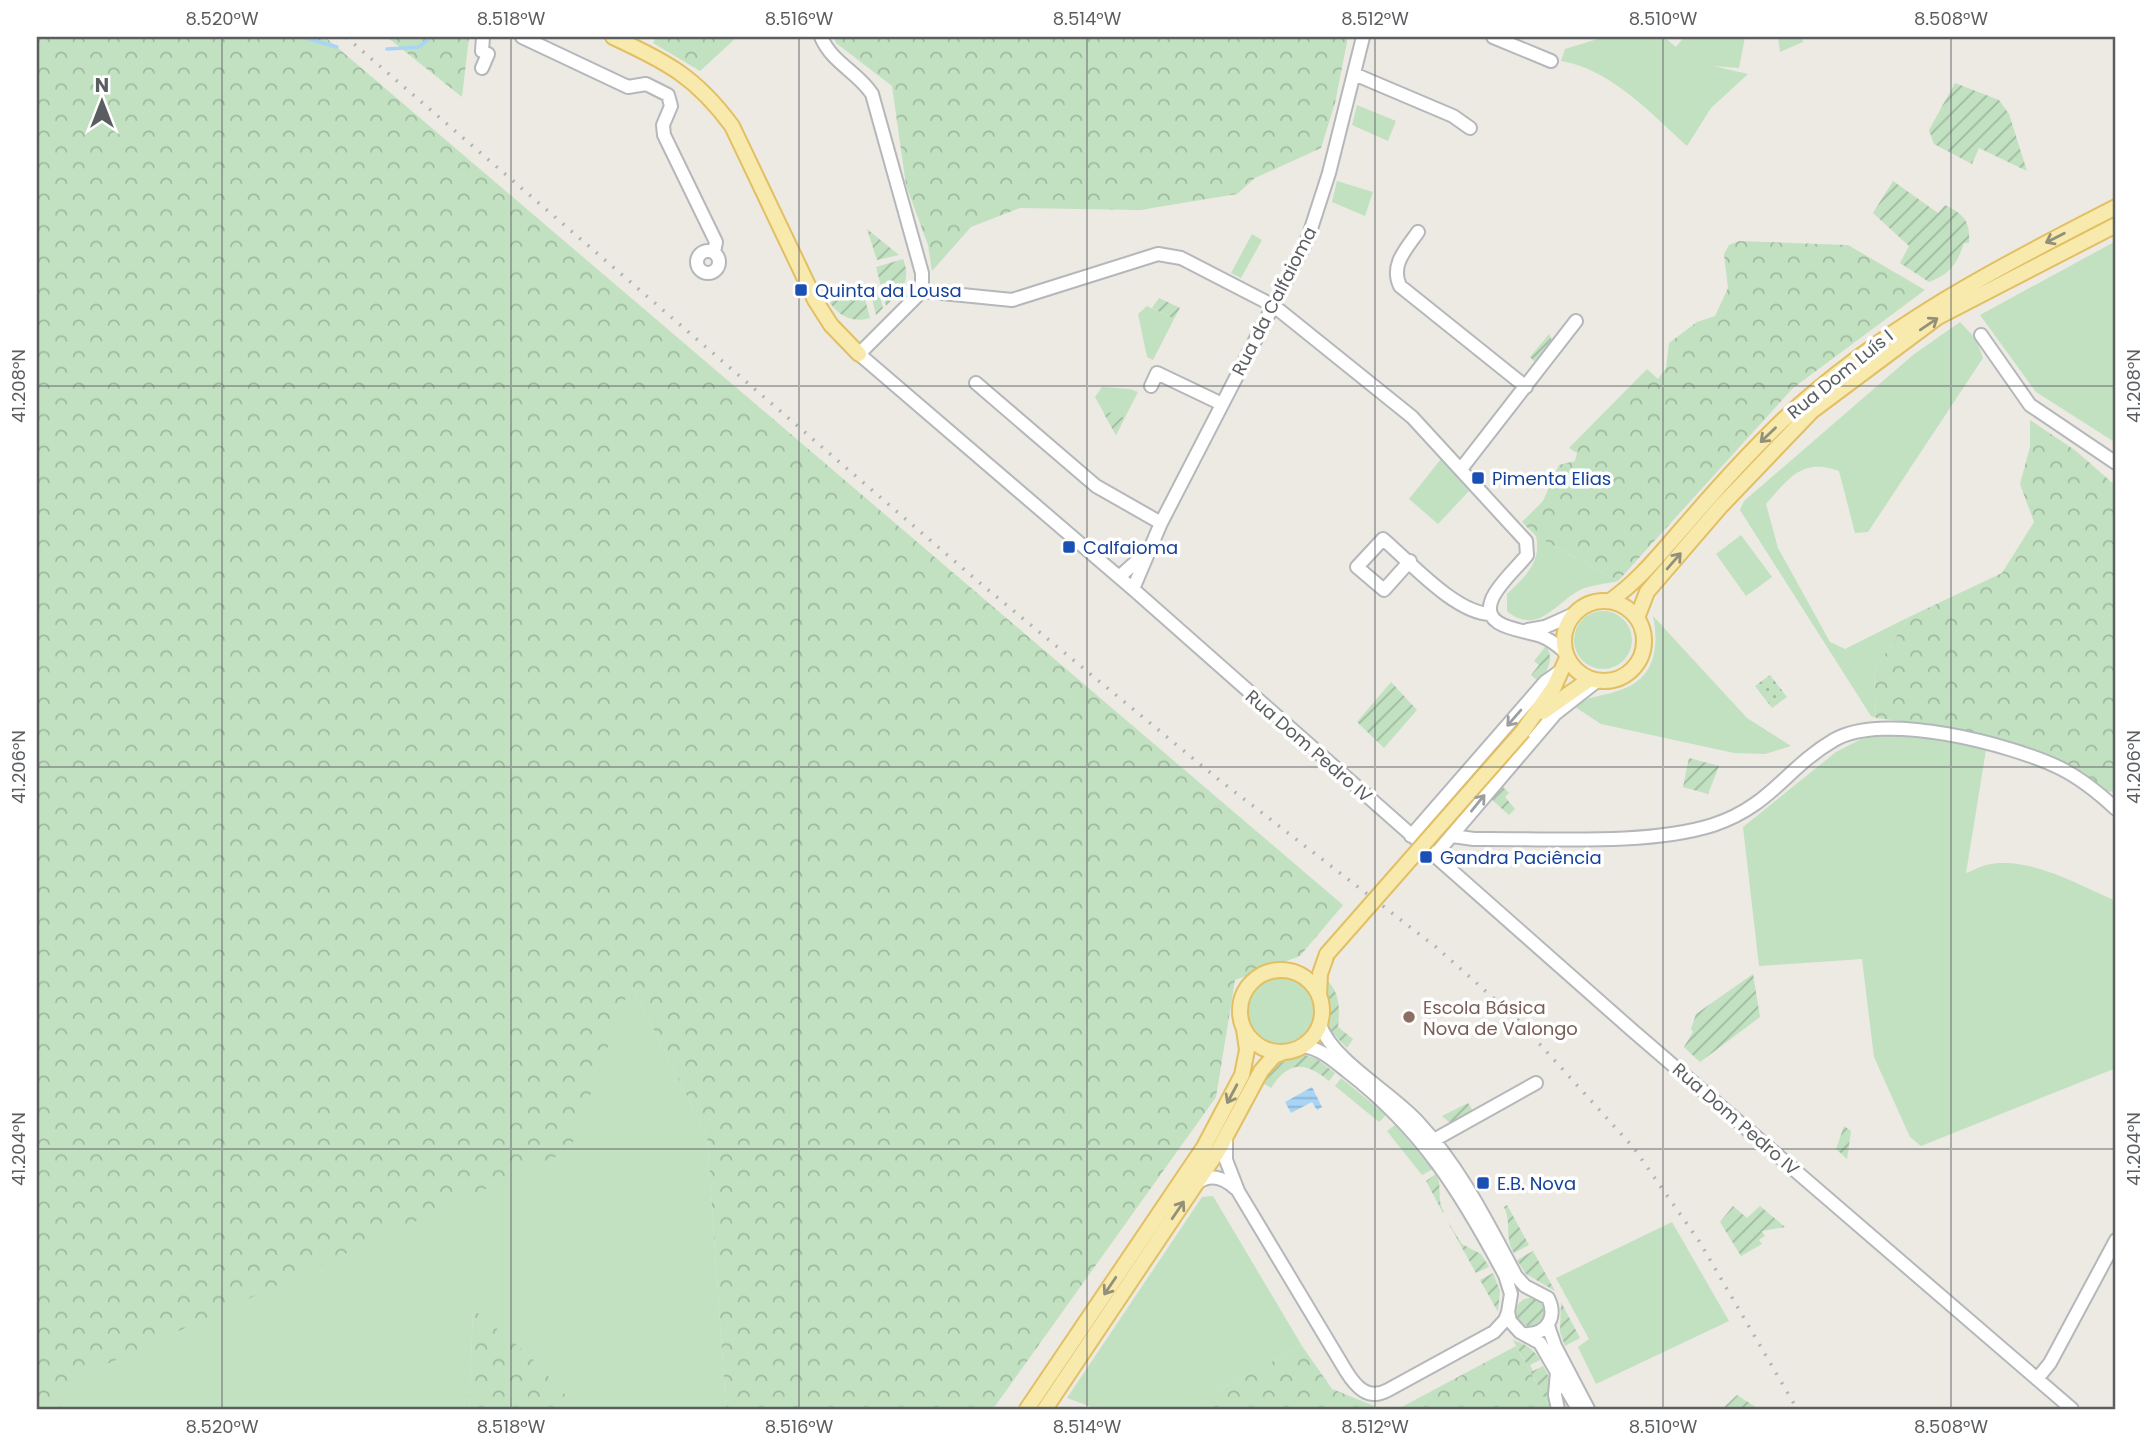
<svg xmlns="http://www.w3.org/2000/svg" width="2153" height="1446" font-family="Poppins,sans-serif">
	<style>
		.grass { fill: #c1e1c1 }
		.forest { fill: url(#forest-crowns) }
		.park { fill: url(#park-dots) }
		.garden { fill: url(#garden-furrows) }
		.water { fill: url(#water-rules) }
		.lines { fill: none; stroke-linecap: round; stroke-linejoin: round }
		.stream { stroke: #a8d5f6; stroke-width: 3.5 }
		.minor-casing { stroke: #b5b8bb; stroke-width: 16 }
		.major-casing { stroke: #e3bf64; stroke-width: 18 }
		.minor { stroke: #fff; stroke-width: 12 }
		.major { stroke: #f7eaac; stroke-width: 14 }
		.rail { stroke: #b2b3b3; stroke-width: 3.5; stroke-dasharray: 2 9; stroke-linecap: butt }
		.major-bridge-casing { stroke: #e3bf64; stroke-width: 18; stroke-linecap: butt }
		.major-bridge { stroke: #f7eaac; stroke-width: 14 }
		.oneway { stroke: #928f7b }
		.oneway2 { stroke: #9d9ea0 }
		.ticks { fill: none; stroke: #5b5e61; stroke-width: 2; stroke-opacity: 0.45 }
		.transit-dot { fill: #1a4fb4; stroke: #fff; stroke-width: 2.5 }
		.education-dot { fill: #8d6e63; stroke: #fff; stroke-width: 2.5 }
		.labels { text-anchor: middle; dominant-baseline: central; stroke-width: 7; stroke-linejoin: round; paint-order: stroke }
		.transit-label { font-size: 18px; fill: #164399; stroke: #fff; text-anchor: start }
		.street-label { font-size: 18px; fill: #5b5e61; stroke: #fff }
		.education-label { font-size: 18px; fill: #785e54; stroke: #fff; text-anchor: start }
		.neatline { fill: none; stroke: #5b5e61; stroke-width: 2.5 }
		.ticks-label { font-size: 18px; text-anchor: middle; fill: #5b5e61 }
	</style>
	<defs>
		<pattern id="forest-crowns" width="20" height="18" patternUnits="userSpaceOnUse" patternTransform="scale(1.75)"><rect width="20" height="18" fill="#c1e1c1"/><path d="M2 6a3 3 0 1 1 6 0M12 15a3 3 0 1 1 6 0" fill="none" stroke="#a0baa0"/></pattern>
		<pattern id="park-dots" width="8" height="8" patternUnits="userSpaceOnUse" patternTransform="scale(1.75)"><rect width="8" height="8" fill="#c1e1c1"/><path d="M2 2h.1M6 6h.1" fill="none" stroke="#a0baa0" stroke-width="1.8" stroke-linecap="round"/></pattern>
		<pattern id="garden-furrows" width="10" height="10" patternUnits="userSpaceOnUse" patternTransform="scale(1.75)"><rect width="10" height="10" fill="#c1e1c1"/><path d="M-1 1l2-2M0 10L10 0M9 11l2-2" fill="none" stroke="#a0baa0"/></pattern>
		<pattern id="water-rules" width="6" height="5" patternUnits="userSpaceOnUse" patternTransform="scale(1.75)"><rect width="6" height="5" fill="#a8d5f6"/><path d="M0 2.5h6" fill="none" stroke="#8cb0cb"/></pattern>
	</defs>
	<rect width="100%" height="100%" fill="#eceae2"/>
	<path class="grass" d="M 1604,37 L 1664,37 L 1676,47 L 1684,37 L 1745,37 L 1739,68 L 1713,66 L 1748,74 L 1711,108 L 1687,146 C 1653,115 1609,68 1561,61 L 1565,49 Z
		M 1778,37 L 1802,37 L 1803,42 L 1780,52 Z
		M 1357,105 L 1396,121 L 1388,141 L 1352,125 Z
		M 1337,181 L 1373,192 L 1365,216 L 1332,202 Z
		M 1252,234 L 1262,240 L 1241,278 L 1231,273 Z
		M 2116,241 L 2116,443 L 2036,392 L 1980,315 Z
		M 1147,306 L 1174,319 L 1153,360 L 1147,357 L 1138,314 Z
		M 1960,322 L 1976,339 L 1983,358 L 1868,532 L 1855,533 L 1839,471 C 1802,457 1788,479 1766,504 L 1778,548 L 1830,642 L 1845,649 L 1909,617 L 1874,671 L 1876,718 L 1871,716 L 1740,510 L 1744,501 L 1913,355 Z
		M 1102,387 L 1130,389 L 1138,392 L 1116,435 L 1095,397 Z
		M 1441,459 L 1469,491 L 1438,524 L 1409,499 Z
		M 1741,535 L 1772,577 L 1746,596 L 1716,554 Z
		M 1536,536 L 1618,581 C 1606,584 1590,585 1580,590 C 1557,601 1538,637 1507,611 L 1507,594 C 1525,577 1542,562 1536,536 Z
		M1574 640a29 29 0 1 1 58 0a29 29 0 1 1-58 0Z
		M 1653,616 L 1747,718 L 1791,746 L 1765,754 L 1734,753 L 1601,724 L 1572,705 C 1589,696 1606,696 1623,689 C 1656,677 1659,645 1653,616 Z
		M 1908,733 L 1948,739 L 1986,750 L 1966,873 C 1972,871 1979,867 1986,865 C 2029,855 2078,885 2116,901 L 2116,1068 L 1921,1146 L 1910,1137 L 1874,1057 L 1862,959 L 1759,966 L 1743,827 L 1836,752 L 1871,734 Z
		M1246 1012a34 34 0 1 1 68 0a34 34 0 1 1-68 0Z
		M 631,984 L 707,1136 L 726,1409 L 578,1409 L 529,1355 L 473,1310 L 469,1409 L 60,1409 L 65,1383 Z
		M 1341,1078 L 1386,1115 L 1379,1122 L 1335,1086 Z
		M 1395,1125 L 1433,1169 L 1422,1175 L 1387,1131 Z
		M 1213,1196 L 1302,1346 L 1212,1393 L 1194,1409 L 1097,1409 L 1067,1398 L 1202,1197 Z
		M 1672,1222 L 1729,1321 L 1596,1384 L 1578,1347 L 1589,1339 L 1556,1278 Z"/>
	<path class="forest" d="M 37,37 L 325,37 L 1343,905 L 1300,956 L 1235,980 L 1216,1097 L 993,1409 L 726,1409 L 707,1136 L 631,984 L 570,1150 L 66,1383 L 60,1409 L 37,1409 Z
		M 387,37 L 469,37 L 462,97 Z
		M 656,37 L 737,37 L 700,71 L 653,43 Z
		M 834,37 L 1348,37 L 1335,103 L 1321,148 L 1255,178 L 1237,194 L 1140,210 L 1020,208 L 971,227 L 932,271 L 928,245 L 906,185 L 892,86 L 836,43 Z
		M 1739,241 L 1848,245 L 1925,290 L 1793,388 L 1618,581 L 1536,536 L 1522,522 L 1543,501 L 1559,465 L 1575,461 L 1577,453 L 1569,448 L 1647,369 L 1658,379 L 1666,368 L 1669,343 L 1697,322 L 1715,316 L 1728,288 L 1724,254 L 1729,245 Z
		M 2030,420 L 2076,451 L 2116,486 L 2116,791 L 2105,792 L 2063,763 L 1954,728 L 1876,718 L 1874,671 L 1909,617 L 2002,573 L 2034,522 L 2020,484 L 2030,447 Z
		M 473,1309 L 529,1355 L 578,1409 L 469,1409 Z
		M 1302,1346 L 1332,1389 L 1382,1409 L 1194,1409 L 1212,1393 Z
		M 1516,1346 L 1551,1409 L 1398,1409 Z"/>
	<path class="park" d="M 1770,675 L 1787,697 L 1772,708 L 1755,686 Z"/>
	<path class="garden" d="M 1955,83 L 1999,100 L 2009,114 L 2027,171 L 1979,148 L 1972,164 L 1934,144 L 1929,130 Z
		M 1893,181 L 1938,213 L 1945,205 C 1965,215 1970,221 1969,243 L 1964,243 C 1957,264 1950,274 1929,282 L 1900,263 L 1909,246 L 1873,213 Z
		M 867,229 L 899,255 L 877,260 Z
		M 903,259 C 912,281 901,291 886,306 L 876,267 Z
		M 877,285 L 883,308 L 876,315 L 869,286 Z
		M 862,288 L 870,318 C 850,324 835,314 826,296 Z
		M 1159,298 L 1180,308 L 1174,319 L 1152,308 Z
		M 1549,334 L 1552,340 L 1535,362 L 1530,357 Z
		M 1117,411 L 1124,419 L 1116,435 L 1104,414 Z
		M 1546,646 C 1555,659 1547,671 1539,682 L 1531,675 L 1539,665 L 1534,661 Z
		M 1391,682 L 1417,710 L 1384,748 L 1357,722 Z
		M 1689,758 L 1719,766 L 1708,794 L 1683,787 Z
		M 1501,785 L 1509,793 L 1505,797 L 1515,809 L 1509,815 L 1490,798 Z
		M 1753,974 L 1760,1017 L 1700,1062 L 1684,1047 L 1693,1032 L 1691,1029 L 1696,1014 Z
		M 1325,979 C 1340,990 1340,1010 1338,1027 L 1353,1039 L 1347,1048 L 1329,1029 Z
		M 1305,1055 L 1317,1059 L 1335,1073 L 1329,1081 C 1305,1061 1288,1061 1271,1088 L 1261,1082 L 1277,1064 Z
		M 1468,1103 L 1473,1111 L 1450,1123 L 1442,1116 Z
		M 1844,1126 L 1851,1131 L 1847,1159 L 1836,1149 Z
		M 1436,1174 C 1443,1187 1436,1199 1444,1212 L 1443,1213 L 1426,1181 Z
		M 1507,1205 L 1529,1245 L 1514,1253 C 1504,1237 1512,1223 1504,1207 Z
		M 1733,1206 L 1747,1218 L 1760,1206 L 1785,1227 L 1762,1231 L 1765,1236 L 1759,1240 L 1762,1244 L 1741,1256 L 1720,1222 Z
		M 1446,1219 L 1462,1244 L 1481,1254 L 1489,1267 L 1476,1273 Z
		M 1533,1251 L 1555,1291 L 1526,1274 L 1517,1260 Z
		M 1493,1273 L 1500,1291 L 1498,1312 L 1480,1280 Z
		M1516 1312a14 14 0 1 1 28 0a14 14 0 1 1-28 0Z
		M 1561,1302 L 1580,1338 L 1565,1346 L 1560,1332 Z
		M 1513,1340 C 1525,1344 1533,1348 1540,1360 L 1530,1365 L 1533,1371 L 1543,1366 L 1552,1383 L 1555,1409 L 1551,1409 Z
		M 1737,1395 L 1759,1409 L 1722,1409 Z"/>
	<path class="water" d="M 1312,1087 L 1322,1107 L 1317,1110 L 1312,1102 L 1291,1113 L 1285,1102 Z"/>
	<g class="lines">
		<path class="stream" d="M 302,37 L 337,47
			M 387,49 L 419,47 L 431,37"/>
		<defs>
			<path id="minor" d="M 522,37 L 628,87 L 646,84 L 668,95 L 671,106 L 663,125 L 664,135 L 716,242 L 714,252
				M 821,37 C 832,63 858,72 872,94 L 922,273 L 922,291 L 859,354 L 1133,589 L 1632,1030 L 2072,1409
				M 1493,37 L 1551,61
				M 482,68 L 488,54 L 482,51 L 483,37
				M 1354,74 L 1453,116 L 1470,128
				M 1418,232 C 1406,249 1390,265 1400,286 L 1526,387
				M697 262a11 11 0 1 1 22 0a11 11 0 1 1-22 0Z
				M 922,291 L 1012,300 L 1158,254 L 1181,258 L 1274,306 L 1412,417 L 1526,541 L 1527,555 C 1517,568 1499,583 1492,599 C 1480,629 1523,629 1541,636 C 1549,639 1557,645 1564,651
				M 1981,335 L 2030,405 L 2116,463
				M 976,383 L 1096,486 L 1161,523
				M 1151,386 L 1157,373 L 1222,404
				M 1461,469 L 1576,321
				M 1410,561 L 1384,590 L 1357,567 L 1383,539 C 1410,562 1456,614 1491,614
				M 1119,577 L 1147,552
				M 1133,589 L 1161,523 L 1308,238 L 1329,173 L 1363,37
				M 1528,630 L 1545,627 L 1574,614
				M 1411,836 L 1545,682 L 1562,670
				M 1452,836 L 1474,839 C 1546,838 1646,846 1713,825 C 1771,806 1786,768 1834,740 C 1884,711 2010,744 2060,768 C 2080,778 2100,794 2116,809
				M 1435,855 L 1555,714 L 1597,681
				M 1320,1025 C 1334,1062 1391,1092 1418,1122 C 1460,1167 1487,1222 1516,1276 L 1525,1286 L 1548,1298 C 1557,1316 1548,1333 1528,1334
				M 1302,1046 C 1321,1048 1334,1061 1348,1072 C 1423,1130 1461,1193 1505,1275 L 1511,1294 L 1508,1312 L 1510,1321 L 1520,1332 L 1540,1343 L 1578,1409
				M 1226,1138 L 1226,1160 L 1238,1191 L 1346,1371 C 1356,1387 1368,1401 1388,1390 L 1494,1332 L 1505,1320 L 1508,1312
				M 1434,1140 L 1536,1083
				M 1196,1184 C 1209,1173 1223,1177 1235,1188
				M 1548,1326 L 1555,1346 L 1588,1409
				M 1557,1372 L 1555,1395 L 1558,1409
				M 2037,1379 L 2050,1363 L 2116,1240"/>
			<path id="major" d="M 613,37 C 667,62 696,77 732,126 L 815,300 L 831,325 L 859,354
				M1564 641a40 40 0 1 1 80 0a40 40 0 1 1-80 0Z
				M 1610,601 C 1641,579 1663,550 1688,522 C 1718,487 1749,453 1782,421 C 1881,328 1996,268 2116,207
				M 1637,618 L 1647,592 L 1721,506 L 1812,411 L 1938,317 L 2116,225
				M 1543,712 L 1590,679
				M 1523,731 L 1554,687 L 1567,658
				M1240 1011a41 41 0 1 1 82 0a41 41 0 1 1-82 0Z
				M 1319,996 L 1320,974 L 1327,954
				M 1027,1409 L 1204,1147 L 1242,1075 L 1247,1050 L 1244,1029
				M 1045,1409 L 1218,1151 L 1261,1071 L 1274,1056 L 1284,1052"/>
		</defs>
		<use href="#minor" class="minor-casing"/>
		<use href="#major" class="major-casing"/>
		<use href="#minor" class="minor"/>
		<use href="#major" class="major"/>
		<path class="rail" d="M 346,37 L 981,584 L 1218,779 L 1436,947 L 1517,1019 L 1633,1147 L 1699,1241 L 1797,1409"/>
		<defs>
			<path id="major-bridge" d="M 1327,954 L 1523,731"/>
		</defs>
		<use href="#major-bridge" class="major-bridge-casing"/>
		<use href="#major-bridge" class="major-bridge"/>
	</g>
	<defs><path id="oneway-shaft" d="M-6 0H5M1.5-3L5.5 0L1.5 3" fill="none" stroke-width="1.6" stroke-linecap="round" stroke-linejoin="round" transform="scale(1.75)"/></defs>
	<g class="oneway">
		<use href="#oneway-shaft" transform="translate(2055 238) rotate(153)"/>
		<use href="#oneway-shaft" transform="translate(1929 324) rotate(-34)"/>
		<use href="#oneway-shaft" transform="translate(1768 435) rotate(136)"/>
		<use href="#oneway-shaft" transform="translate(1674 561) rotate(-49)"/>
		<use href="#oneway-shaft" transform="translate(1232 1094) rotate(118)"/>
		<use href="#oneway-shaft" transform="translate(1178 1210) rotate(-56)"/>
		<use href="#oneway-shaft" transform="translate(1110 1286) rotate(124)"/>
	</g>
	<g class="oneway2">
		<use href="#oneway-shaft" transform="translate(1514 718) rotate(131)"/>
		<use href="#oneway-shaft" transform="translate(1478 803) rotate(-51)"/>
	</g>
	<path class="ticks" d="M 222,37 L 222,1409M 511,37 L 511,1409M 799,37 L 799,1409M 1087,37 L 1087,1409M 1375,37 L 1375,1409M 1663,37 L 1663,1409M 1951,37 L 1951,1409M 37,386 L 2116,386M 37,767 L 2116,767M 37,1149 L 2116,1149"/>
	<g class="transit-dot">
		<rect x="794" y="283" width="14" height="14" rx="3.5"/>
		<rect x="1471" y="471" width="14" height="14" rx="3.5"/>
		<rect x="1062" y="540" width="14" height="14" rx="3.5"/>
		<rect x="1419" y="850" width="14" height="14" rx="3.5"/>
		<rect x="1476" y="1176" width="14" height="14" rx="3.5"/>
	</g>
	<circle class="education-dot" cx="1409" cy="1017" r="7"/>
	<g class="labels">
		<g class="transit-label">
			<text x="815" y="290">Quinta da Lousa</text>
			<text x="1492" y="478">Pimenta Elias</text>
			<text x="1083" y="547">Calfaioma</text>
			<text x="1440" y="857">Gandra Paciência</text>
			<text x="1497" y="1183">E.B. Nova</text>
		</g>
		<g class="street-label">
			<text transform="translate(1274 301) rotate(-63)">Rua da Calfaioma</text>
			<text transform="translate(1840 374) rotate(-39)">Rua Dom Luís I</text>
			<text transform="translate(1309 746) rotate(41)">Rua Dom Pedro IV</text>
			<text transform="translate(1736 1119) rotate(41)">Rua Dom Pedro IV</text>
		</g>
		<g class="education-label">
			<text x="1423" y="1007">Escola Básica<tspan x="1423" dy="21">Nova de Valongo</tspan></text>
		</g>
	</g>
	<rect width="2153" height="1446" fill="none" stroke="#ffffff" stroke-width="77"/>
	<g transform="translate(102 102)" stroke="#ffffff" stroke-width="5" paint-order="stroke">
	<path d="M0-5L12 26L0 18L-12 26Z" fill="#5b5e61"/>
	<text y="-10" font-size="19" font-weight="bold" text-anchor="middle" fill="#5b5e61">N</text>
	</g>
	<rect x="38" y="38" width="2076" height="1370" class="neatline"/>
	<g class="ticks-label">
		<text x="222" y="25">8.520°W</text>
		<text x="511" y="25">8.518°W</text>
		<text x="799" y="25">8.516°W</text>
		<text x="1087" y="25">8.514°W</text>
		<text x="1375" y="25">8.512°W</text>
		<text x="1663" y="25">8.510°W</text>
		<text x="1951" y="25">8.508°W</text>
		<text transform="translate(19 386) rotate(-90)" y="6">41.208°N</text>
		<text transform="translate(2134 386) rotate(-90)" y="6">41.208°N</text>
		<text transform="translate(19 767) rotate(-90)" y="6">41.206°N</text>
		<text transform="translate(2134 767) rotate(-90)" y="6">41.206°N</text>
		<text transform="translate(19 1149) rotate(-90)" y="6">41.204°N</text>
		<text transform="translate(2134 1149) rotate(-90)" y="6">41.204°N</text>
		<text x="222" y="1433">8.520°W</text>
		<text x="511" y="1433">8.518°W</text>
		<text x="799" y="1433">8.516°W</text>
		<text x="1087" y="1433">8.514°W</text>
		<text x="1375" y="1433">8.512°W</text>
		<text x="1663" y="1433">8.510°W</text>
		<text x="1951" y="1433">8.508°W</text>
	</g>
</svg>
